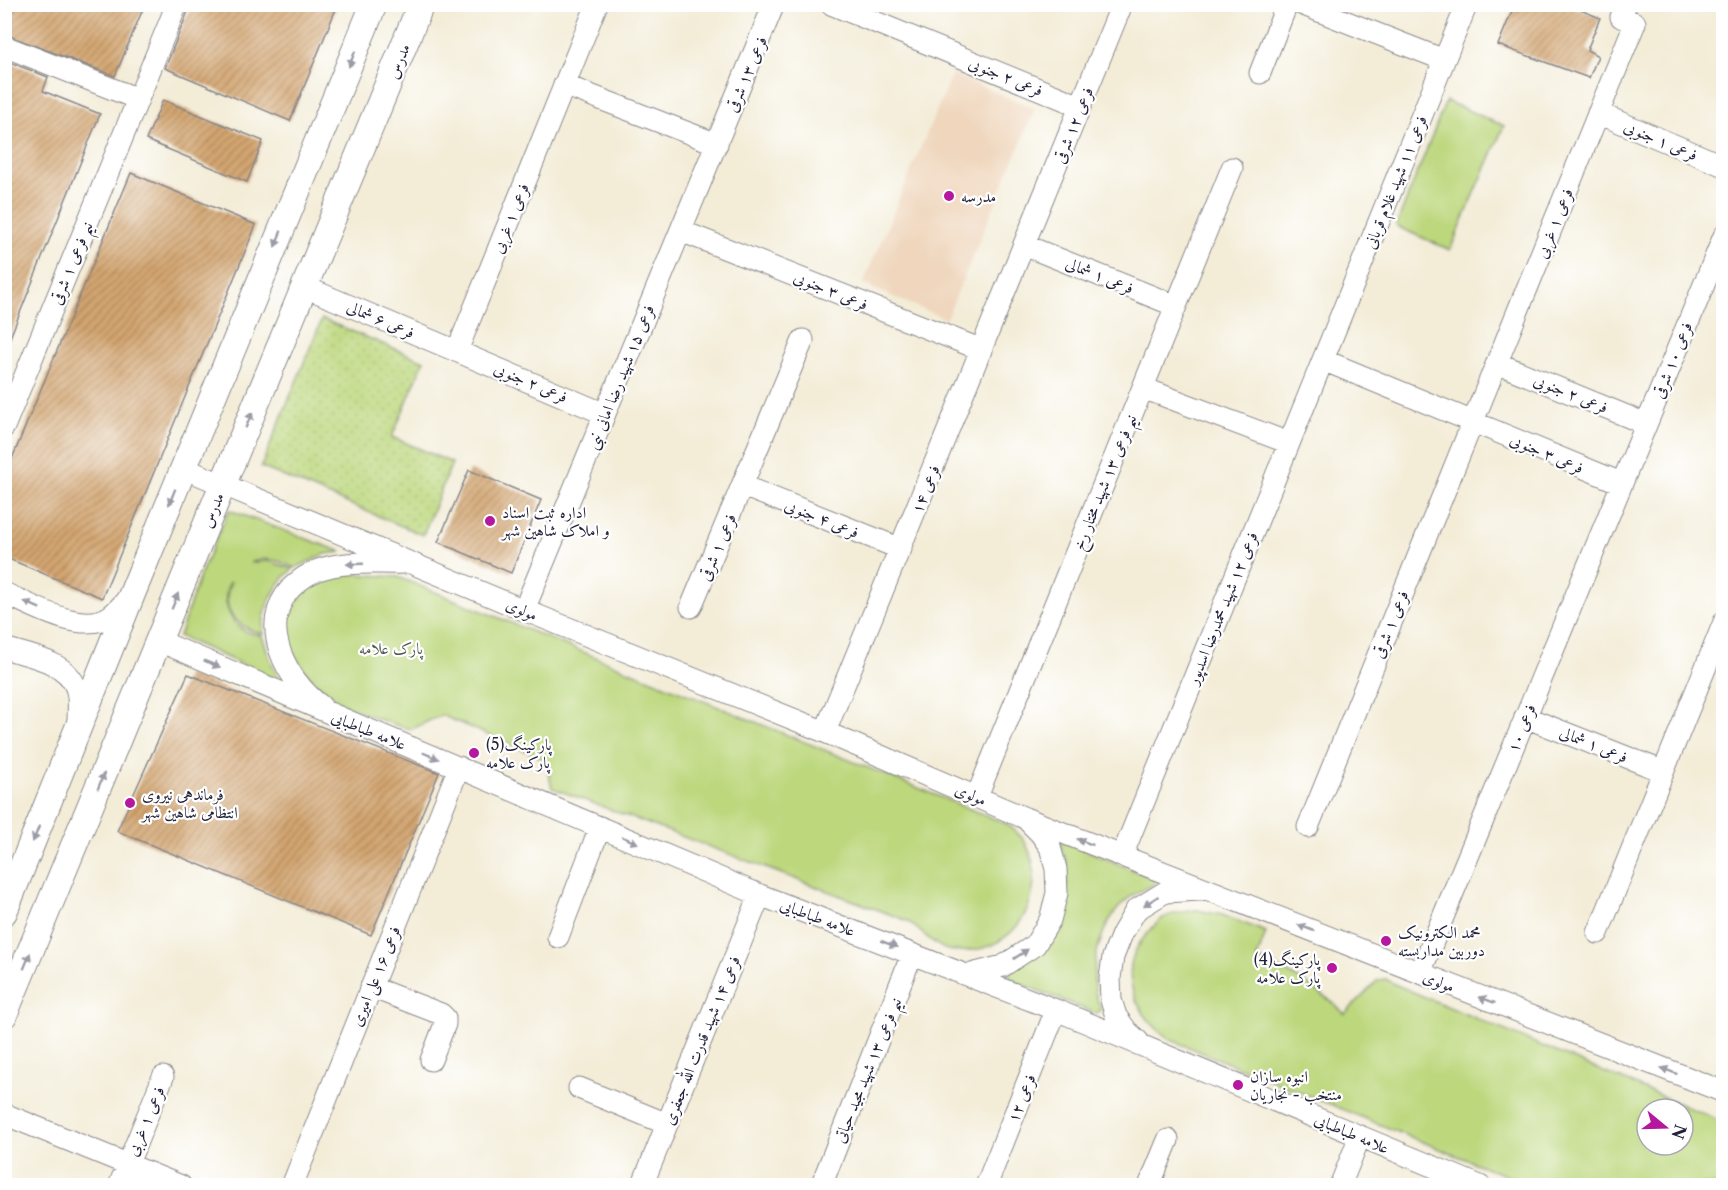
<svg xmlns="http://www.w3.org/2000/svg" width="1728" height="1190" font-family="'Libre Caslon Text',Amiri,serif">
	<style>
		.built { fill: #efd6bc }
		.grass { fill: url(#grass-dots); stroke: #6f7c5c; stroke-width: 1.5 }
		.park { fill: #bcd77c; stroke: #6f7c5c; stroke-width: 1.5; fill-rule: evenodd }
		.building { fill: url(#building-hatch) }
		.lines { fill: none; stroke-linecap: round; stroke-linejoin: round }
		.minor-casing { stroke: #8a8789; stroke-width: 23 }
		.major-casing { stroke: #8a8789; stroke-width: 28 }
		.minor { stroke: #fff; stroke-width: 21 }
		.major { stroke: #fff; stroke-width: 26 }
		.oneway { fill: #9c9ca7 }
		.poi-dot { fill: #b5179e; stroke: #fff; stroke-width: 2 }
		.labels { text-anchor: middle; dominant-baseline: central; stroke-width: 4.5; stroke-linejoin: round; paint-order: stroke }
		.street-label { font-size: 16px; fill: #22223b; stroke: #fff }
		.poi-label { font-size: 16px; fill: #22223b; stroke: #fff; text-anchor: start }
		.park-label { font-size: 16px; fill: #50584e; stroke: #fff }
	</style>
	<defs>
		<pattern id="grass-dots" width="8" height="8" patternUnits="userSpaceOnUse" patternTransform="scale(1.5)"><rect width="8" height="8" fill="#bcd77c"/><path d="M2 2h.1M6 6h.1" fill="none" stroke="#a1b86c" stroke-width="1.8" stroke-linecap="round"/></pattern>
		<pattern id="building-hatch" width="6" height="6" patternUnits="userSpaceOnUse" patternTransform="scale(1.5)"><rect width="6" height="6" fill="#d3a570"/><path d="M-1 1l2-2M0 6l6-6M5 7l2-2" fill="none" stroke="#ab865d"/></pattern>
	</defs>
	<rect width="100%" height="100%" fill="#fff"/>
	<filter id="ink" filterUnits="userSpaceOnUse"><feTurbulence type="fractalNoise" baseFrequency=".0167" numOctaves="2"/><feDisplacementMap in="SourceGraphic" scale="12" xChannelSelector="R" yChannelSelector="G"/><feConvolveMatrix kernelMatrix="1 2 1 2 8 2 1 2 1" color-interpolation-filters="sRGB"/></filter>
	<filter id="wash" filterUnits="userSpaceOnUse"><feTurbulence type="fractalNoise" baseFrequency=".008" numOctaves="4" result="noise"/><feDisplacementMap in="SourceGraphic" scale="24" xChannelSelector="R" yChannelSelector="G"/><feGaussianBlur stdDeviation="1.35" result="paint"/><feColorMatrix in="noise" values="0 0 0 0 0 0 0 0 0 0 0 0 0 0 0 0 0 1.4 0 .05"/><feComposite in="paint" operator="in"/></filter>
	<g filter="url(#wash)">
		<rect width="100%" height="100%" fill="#f3ecd7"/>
		<path class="built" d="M 952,74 L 1035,109 L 946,319 L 863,284 Z"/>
		<path class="grass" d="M 322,319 L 424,361 L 392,437 L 452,463 L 423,535 L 261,467 Z"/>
		<path class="park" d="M 1446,101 L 1504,126 L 1450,250 L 1396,226 Z
			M 229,510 L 342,552 L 325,554 L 295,568 C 280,561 265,555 250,563 L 268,561 L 293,569 C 274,585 262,609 263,634 C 236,627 219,610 231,581 C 219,598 229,623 247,632 C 252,634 258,634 262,636 L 272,664 L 281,682 L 179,636 L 201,573 Z
			M 353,574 L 398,577 L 1007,824 C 1014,830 1022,836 1026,844 C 1048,887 1023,944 973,950 C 964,951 953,952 945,949 C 934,945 918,929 908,921 L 552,788 L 545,759 L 441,715 L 412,729 C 401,728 347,708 339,701 C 324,690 306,674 296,659 C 277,631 285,595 316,581 C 328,576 340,575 353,574 Z
			M 1064,841 L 1154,879 L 1155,884 C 1144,889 1132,894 1123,903 C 1101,925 1091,961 1095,991 C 1096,997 1099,1004 1101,1009 L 1097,1014 L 1009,979 L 1009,974 L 1059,921 L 1065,904 L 1067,883 L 1067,863 L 1060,845 Z
			M 1197,910 L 1222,915 L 1266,932 L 1257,958 C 1289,972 1320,989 1345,1014 L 1378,980 L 1386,979 L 1394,984 L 1723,1122 L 1723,1185 L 1529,1185 L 1171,1040 C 1135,1015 1113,970 1148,933 C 1153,928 1158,920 1165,917 C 1174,912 1186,912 1197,910 ZM 1647,1109 L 1683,1109 L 1683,1145 L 1647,1145 Z"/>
		<g id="blocks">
			<path class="building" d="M 15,4 L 145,4 L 115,76 L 4,34 Z
				M 191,4 L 338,4 L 290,121 L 165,68 Z
				M 1515,4 L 1566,4 L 1600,18 L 1587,50 L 1598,56 L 1589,78 L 1498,45 Z
				M 4,60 L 48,77 L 43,91 L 100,114 L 5,350 Z
				M 163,100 L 263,141 L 247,182 L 146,140 Z
				M 131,173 L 256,225 L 102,598 L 4,557 L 4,478 Z
				M 469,470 L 541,500 L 511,573 L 438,542 Z
				M 188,674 L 439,773 L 371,935 L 117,831 Z"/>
		</g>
	</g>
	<g filter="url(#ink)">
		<use href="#blocks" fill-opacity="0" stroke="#8a8789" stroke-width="1.5"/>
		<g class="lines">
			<defs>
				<path id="minor" d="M 831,4 L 1080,106
					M 1301,4 L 1444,60
					M 4,46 L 138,99
					M 1260,73 L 1287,4
					M 564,85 L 717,144
					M 1598,113 L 1724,166
					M 681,231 L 982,350
					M 1024,245 L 1176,306
					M 305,287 L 605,414
					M 457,351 L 597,4
					M 1323,360 L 1621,483
					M 1497,363 L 1646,424
					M 1143,388 L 1289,443
					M 4,427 L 177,4
					M 183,468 L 524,610 L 825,732 L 1025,818 L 1724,1092
					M 743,486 L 901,549
					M 4,593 C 32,605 81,635 110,616 C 117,611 124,603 130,596
					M 691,607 L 803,340
					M 524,610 L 774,4
					M 159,641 L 760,895 L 1056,1010 L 1480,1186
					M 4,648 C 29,656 67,661 76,688 C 80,698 78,711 78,721
					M 321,706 C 286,680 257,625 291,588 C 299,580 308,574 318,570 C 345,560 376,564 404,563
					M 1525,717 L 1662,771
					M 825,732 L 1122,4
					M 977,796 L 1232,168
					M 1308,827 L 1635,23 L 1621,17 L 1626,4
					M 1122,856 L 1467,4
					M 1598,933 L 1724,622
					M 558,937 L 600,827
					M 1420,973 L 1724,236
					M 968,975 L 1003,966 L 1035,945 L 1050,920 L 1057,893 L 1056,869 L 1050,847 L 1040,833 L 1028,821
					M 371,987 L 441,1014 L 445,1018 L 445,1024 L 431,1060
					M 1138,1041 L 1127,1031 L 1116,1016 L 1111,1000 L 1110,978 L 1113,957 L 1122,934 L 1136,910 L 1165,892 L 1200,890
					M 579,1088 L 667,1124
					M 4,1114 L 181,1186
					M 119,1186 L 163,1077
					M 292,1186 L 459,767
					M 642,1186 L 760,895
					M 821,1186 L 912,954
					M 986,1186 L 1056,1010
					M 1149,1186 L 1168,1140
					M 1340,1186 L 1360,1136"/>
				<path id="major" d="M 4,912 L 132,594 L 374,4
					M 4,1015 L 421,4"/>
			</defs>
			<use href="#minor" class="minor-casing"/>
			<use href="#major" class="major-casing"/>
			<use href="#minor" class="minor"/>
			<use href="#major" class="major"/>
		</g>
		<defs><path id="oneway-solid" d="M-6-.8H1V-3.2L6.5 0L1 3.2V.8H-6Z" transform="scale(1.5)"/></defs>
		<g class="oneway">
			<use href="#oneway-solid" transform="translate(352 59) rotate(112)"/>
			<use href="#oneway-solid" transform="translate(278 239) rotate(112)"/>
			<use href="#oneway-solid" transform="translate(249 420) rotate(-67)"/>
			<use href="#oneway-solid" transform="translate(172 497) rotate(112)"/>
			<use href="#oneway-solid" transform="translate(355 564) rotate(178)"/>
			<use href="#oneway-solid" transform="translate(175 601) rotate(-68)"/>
			<use href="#oneway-solid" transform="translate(32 605) rotate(-156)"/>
			<use href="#oneway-solid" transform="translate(212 664) rotate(23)"/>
			<use href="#oneway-solid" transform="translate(431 756) rotate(23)"/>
			<use href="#oneway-solid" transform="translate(101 781) rotate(-68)"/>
			<use href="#oneway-solid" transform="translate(36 834) rotate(112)"/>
			<use href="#oneway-solid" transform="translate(630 840) rotate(23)"/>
			<use href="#oneway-solid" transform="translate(1085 842) rotate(-159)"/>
			<use href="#oneway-solid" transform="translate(1151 901) rotate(147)"/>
			<use href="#oneway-solid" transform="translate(1306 928) rotate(-159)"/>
			<use href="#oneway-solid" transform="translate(889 944) rotate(22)"/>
			<use href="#oneway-solid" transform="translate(1021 954) rotate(-34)"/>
			<use href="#oneway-solid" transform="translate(27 961) rotate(-68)"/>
			<use href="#oneway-solid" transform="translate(1487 1000) rotate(-159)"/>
			<use href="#oneway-solid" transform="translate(1669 1071) rotate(-159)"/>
		</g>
	</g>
	<g class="poi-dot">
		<circle cx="949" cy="196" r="6"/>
		<circle cx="490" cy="521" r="6"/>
		<circle cx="474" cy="753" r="6"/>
		<circle cx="130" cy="803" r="6"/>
		<circle cx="1386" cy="941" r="6"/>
		<circle cx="1332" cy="968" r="6"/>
		<circle cx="1238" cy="1085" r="6"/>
	</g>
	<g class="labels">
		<g class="street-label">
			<text transform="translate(398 61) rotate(-68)">مدرس</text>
			<text transform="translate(746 74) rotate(-67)">فرعی ۱۳ شرقی</text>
			<text transform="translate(1006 76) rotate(22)">فرعی ۲ جنوبی</text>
			<text transform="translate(1073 125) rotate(-68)">فرعی ۱۲ شرقی</text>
			<text transform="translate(1661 140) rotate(23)">فرعی ۱ جنوبی</text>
			<text transform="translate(1395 182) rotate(-68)">فرعی ۱۱ شهید غلام قربانی</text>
			<text transform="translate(510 218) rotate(-68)">فرعی ۱ غربی</text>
			<text transform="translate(1554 223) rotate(-68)">فرعی ۱ غربی</text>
			<text transform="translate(71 263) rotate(-68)">نیم فرعی ۱ شرقی</text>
			<text transform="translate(1100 275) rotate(22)">فرعی ۱ شمالی</text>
			<text transform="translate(831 290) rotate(22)">فرعی ۳ جنوبی</text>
			<text transform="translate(381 319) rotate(23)">فرعی ۶ شمالی</text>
			<text transform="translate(1672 360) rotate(-68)">فرعی ۱۰ شرقی</text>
			<text transform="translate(620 377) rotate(-68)">فرعی ۱۵ شهید رضا امانی نبی</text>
			<text transform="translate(531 382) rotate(23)">فرعی ۲ جنوبی</text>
			<text transform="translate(1571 393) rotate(22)">فرعی ۲ جنوبی</text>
			<text transform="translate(1547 453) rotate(23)">فرعی ۳ جنوبی</text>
			<text transform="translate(1104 482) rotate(-68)">نیم فرعی ۱۳ شهید مختار رخ</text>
			<text transform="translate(925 489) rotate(-68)">فرعی ۱۴</text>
			<text transform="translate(212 510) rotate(-68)">مدرس</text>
			<text transform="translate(822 518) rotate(22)">فرعی ۴ جنوبی</text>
			<text transform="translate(717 547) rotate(-67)">فرعی ۱ شرقی</text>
			<text transform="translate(1222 608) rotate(-68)">فرعی ۱۲ شهید محمدرضا اسدپور</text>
			<text transform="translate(522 609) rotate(23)">مولوی</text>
			<text transform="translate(1390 624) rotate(-68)">فرعی ۱ شرقی</text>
			<text transform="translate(1521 728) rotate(-68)">فرعی ۱۰</text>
			<text transform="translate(369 730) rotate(22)">علامه طباطبایی</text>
			<text transform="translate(1594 744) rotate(22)">فرعی ۱ شمالی</text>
			<text transform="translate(971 794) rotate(23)">مولوی</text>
			<text transform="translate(818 917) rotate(21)">علامه طباطبایی</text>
			<text transform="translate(375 976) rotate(-68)">فرعی ۱۶ علی امیری</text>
			<text transform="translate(1439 981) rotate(21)">مولوی</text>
			<text transform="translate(701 1040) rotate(-68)">فرعی ۱۴ شهید قدرت الله جعفری</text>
			<text transform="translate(867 1070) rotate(-68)">نیم فرعی ۱۳ شهید مجید حیاتی</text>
			<text transform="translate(1021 1098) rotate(-68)">فرعی ۱۲</text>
			<text transform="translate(145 1121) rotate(-67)">فرعی ۱ غربی</text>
			<text transform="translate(1352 1133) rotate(23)">علامه طباطبایی</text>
		</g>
		<g class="poi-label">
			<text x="961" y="196">مدرسه</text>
			<text x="502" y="512">اداره ثبت اسناد<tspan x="502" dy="18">و املاک شاهین شهر</tspan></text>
			<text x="486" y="744">پارکینگ(5)<tspan x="486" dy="18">پارک علامه</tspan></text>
			<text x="142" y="794">فرماندهی نیروی<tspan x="142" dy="18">انتظامی شاهین شهر</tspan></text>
			<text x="1398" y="932">محمد الکترونیک<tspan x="1398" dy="18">دوربین مداربسته</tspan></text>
			<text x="1320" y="959" text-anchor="end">پارکینگ(4)<tspan x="1320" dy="18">پارک علامه</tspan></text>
			<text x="1250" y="1076">انبوه سازان<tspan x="1250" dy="18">منتخب - نجاریان</tspan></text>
		</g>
		<g class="park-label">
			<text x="391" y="648">پارک علامه</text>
		</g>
	</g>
	<rect width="1728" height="1190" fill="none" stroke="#fff" stroke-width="24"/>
	<g transform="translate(1665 1127) rotate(109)"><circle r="28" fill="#ffffff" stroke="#a7a7b1" stroke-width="1.5"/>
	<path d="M0-4.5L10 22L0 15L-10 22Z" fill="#b5179e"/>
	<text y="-9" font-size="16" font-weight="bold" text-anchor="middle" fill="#22223b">N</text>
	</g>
</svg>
